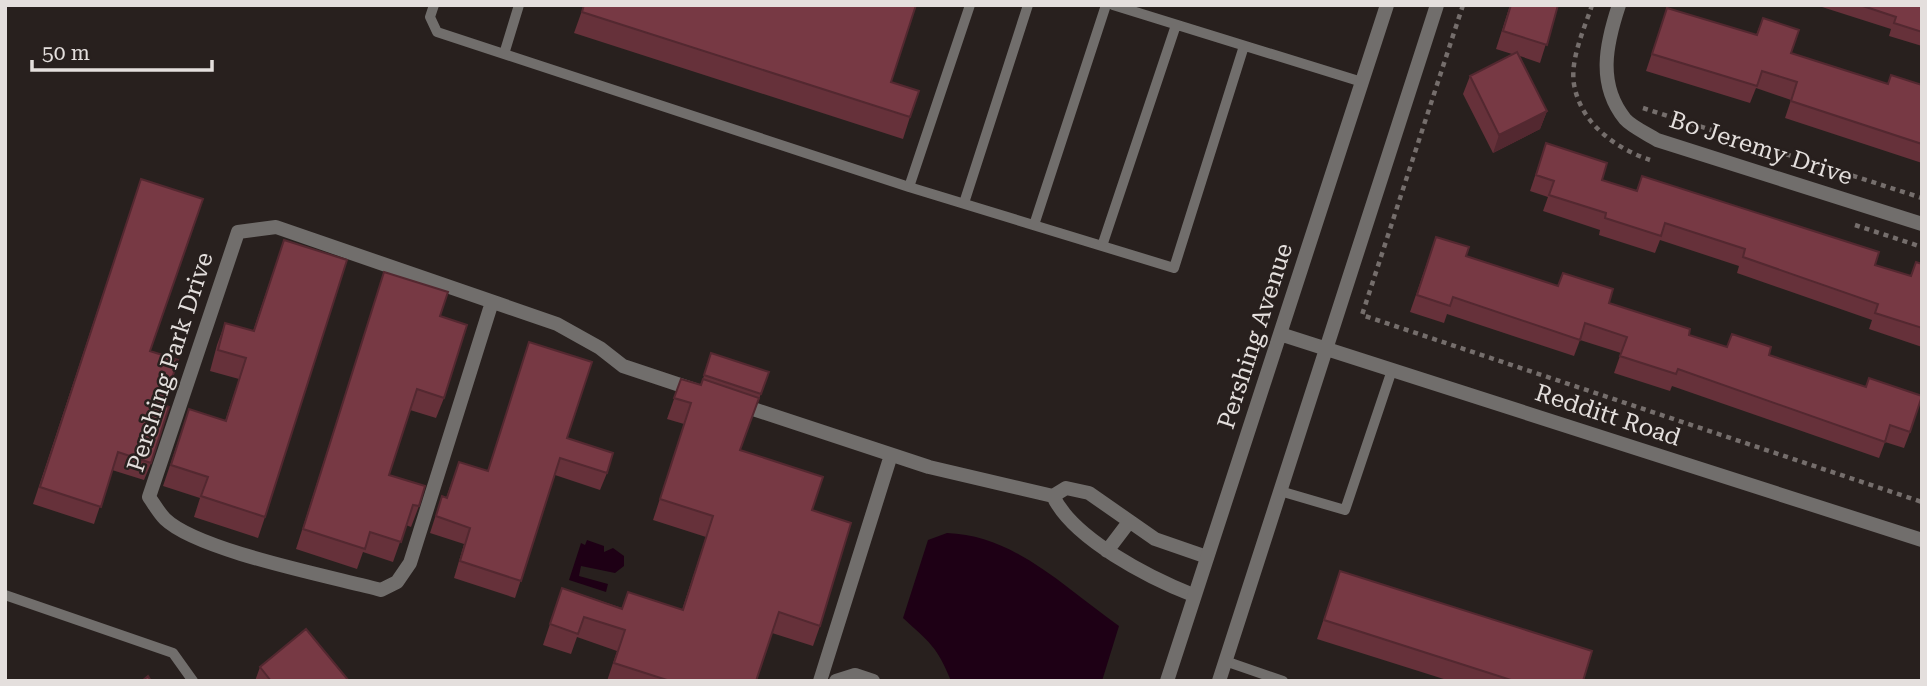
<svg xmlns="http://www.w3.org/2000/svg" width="1927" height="686" font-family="'Roboto Serif',serif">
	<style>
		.water { fill: #1e0015 }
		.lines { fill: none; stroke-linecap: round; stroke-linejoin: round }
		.path { stroke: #756e6c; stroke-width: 4.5; stroke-dasharray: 5 5; stroke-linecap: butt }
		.service { stroke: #716e6c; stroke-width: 10 }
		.minor { stroke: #716e6c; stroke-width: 14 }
		.tertiary { stroke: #716e6c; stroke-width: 14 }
		.wall { fill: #66313a }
		.shaded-wall { fill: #532830 }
		.building { fill: #773944; stroke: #532830; stroke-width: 2 }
		.labels { text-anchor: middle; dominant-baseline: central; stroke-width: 5; stroke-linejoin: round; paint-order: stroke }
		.street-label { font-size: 24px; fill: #e4dfdd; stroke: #28201e }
	</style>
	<rect width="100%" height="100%" fill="#28201e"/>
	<path class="water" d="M 947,533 C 1015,535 1066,589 1119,626 L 1102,681 L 951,681 C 937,646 929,642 903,618 L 928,540 Z
		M 587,540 L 604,546 L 604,552 L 613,548 L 624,556 L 624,566 L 615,573 L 581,566 L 579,576 L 608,584 L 606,592 L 569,580 L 581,543 L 585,545 Z"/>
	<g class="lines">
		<path class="path" d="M 1463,5 L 1362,315 L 1922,502
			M 1592,5 C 1584,30 1568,63 1575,89 C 1583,125 1617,149 1650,160
			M 1643,108 L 1922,198
			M 1855,225 L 1922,247"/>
		<path class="service" d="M 434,5 L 430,17 L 437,32 L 909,187 L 970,5
			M 1113,5 L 1362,82
			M 504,54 L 519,5
			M 909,187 L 1174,268 L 1244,46
			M 964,203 L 1028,5
			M 1034,225 L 1106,5
			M 1102,246 L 1176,25
			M 1280,491 L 1345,510 L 1392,370
			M 5,595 L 173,653 L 193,681
			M 1225,661 L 1283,681"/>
		<path class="minor" d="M 1619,5 C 1606,44 1597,84 1625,119 C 1632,127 1648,134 1657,140 L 1922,224
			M 492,302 L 410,563 L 397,582 L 381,590 C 333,577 198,551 165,519 C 159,513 154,504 149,497 L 238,232 L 276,227 L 557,324 L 600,348 L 623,366 L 695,390
			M 738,404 L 929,467 L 1053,496 L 1066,488 L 1089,493 L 1155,539 L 1207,557
			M 1053,496 C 1073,539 1150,578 1193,595
			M 1107,551 L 1129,522
			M 820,681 L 891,455
			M 836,681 L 855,675 L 873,681"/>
		<path class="tertiary" d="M 1280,334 L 1922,540
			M 1167,681 L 1387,5
			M 1219,681 L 1437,5"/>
	</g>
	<path class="wall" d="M 584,5 L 916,5 L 891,82 L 910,117 L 903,139 L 574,33 Z
		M 1510,5 L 1558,5 L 1540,63 L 1520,56 L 1547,111 L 1540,129 L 1493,153 L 1463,94 L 1470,76 L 1512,54 L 1496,49 Z
		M 1823,5 L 1922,5 L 1922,46 L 1889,36 L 1891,29 L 1822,7 Z
		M 1667,8 L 1756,35 L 1763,18 L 1791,53 L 1888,84 L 1922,85 L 1922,166 L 1921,166 L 1922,163 L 1785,118 L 1791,100 L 1756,88 L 1750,103 L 1646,71 Z
		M 1546,143 L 1602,180 L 1636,191 L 1642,176 L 1875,265 L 1911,276 L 1922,264 L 1922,347 L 1869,329 L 1872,320 L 1737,273 L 1739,266 L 1660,240 L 1655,253 L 1599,235 L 1600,230 L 1543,211 L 1548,197 L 1530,191 Z
		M 141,179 L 150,351 L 163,405 L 151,463 L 144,480 L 112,470 L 94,524 L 33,504 Z
		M 1436,237 L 1466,256 L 1609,303 L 1689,335 L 1727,347 L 1769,355 L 1910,432 L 1904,448 L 1885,442 L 1879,458 L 1672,386 L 1670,391 L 1614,373 L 1621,353 L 1580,340 L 1574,356 L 1447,314 L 1444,323 L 1410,312 Z
		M 284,240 L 265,517 L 258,538 L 194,517 L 200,498 L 163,486 L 189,409 L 225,421 L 239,379 L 210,371 L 217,345 L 225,323 L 253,331 Z
		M 384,272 L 440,316 L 444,398 L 436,418 L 410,410 L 389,475 L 419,506 L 411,527 L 406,525 L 393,562 L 363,552 L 357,569 L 296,549 Z
		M 529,342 L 567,438 L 607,473 L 600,490 L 555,475 L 515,598 L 454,578 L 464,544 L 430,533 L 442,496 L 446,498 L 459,462 L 488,471 Z
		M 711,353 L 769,372 L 740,450 L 812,510 L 820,626 L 813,646 L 772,633 L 756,681 L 607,681 L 617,651 L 577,637 L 571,654 L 543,645 L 562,588 L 622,608 L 628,592 L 682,610 L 706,537 L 653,520 L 684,424 L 667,419 L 681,379 L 701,385 Z
		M 1340,571 L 1583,681 L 1450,681 L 1317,639 Z
		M 260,667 L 349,681 L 255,681 Z"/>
	<path class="shaded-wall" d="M 1547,111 L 1540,129 L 1493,153 L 1499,135 Z"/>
	<path class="building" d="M 584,5 L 916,5 L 891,82 L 919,91 L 910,117 L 582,12 Z
		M 1511,5 L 1558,5 L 1547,45 L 1503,31 Z
		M 1860,5 L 1922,5 L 1922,32 L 1894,23 L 1896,17 Z
		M 1667,8 L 1757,35 L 1763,18 L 1799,30 L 1791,53 L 1888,84 L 1891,75 L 1922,85 L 1922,144 L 1791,101 L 1797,82 L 1762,71 L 1757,86 L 1652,54 Z
		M 1517,52 L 1547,111 L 1499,135 L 1470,76 Z
		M 1546,143 L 1607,163 L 1602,180 L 1637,191 L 1642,176 L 1879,252 L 1875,265 L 1911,276 L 1916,262 L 1922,264 L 1922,328 L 1875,313 L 1878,304 L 1743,257 L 1745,249 L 1665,223 L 1661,236 L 1605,218 L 1606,213 L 1549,195 L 1554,181 L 1536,175 Z
		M 141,179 L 203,199 L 150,351 L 178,360 L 163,405 L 169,407 L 151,463 L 118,452 L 101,507 L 40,487 Z
		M 1436,237 L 1469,247 L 1466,256 L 1558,286 L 1563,273 L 1613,289 L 1609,303 L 1690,329 L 1689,335 L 1727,347 L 1732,334 L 1771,347 L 1769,355 L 1866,387 L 1869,378 L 1922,396 L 1910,432 L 1890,425 L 1885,442 L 1678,369 L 1676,374 L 1620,356 L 1627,337 L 1585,323 L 1580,340 L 1453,297 L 1450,306 L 1417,295 Z
		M 284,240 L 347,260 L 265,517 L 201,496 L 208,477 L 171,465 L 189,409 L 226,421 L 246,358 L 218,350 L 225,323 L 254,331 Z
		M 384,272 L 448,292 L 440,316 L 467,325 L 444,398 L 417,389 L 389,475 L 425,486 L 419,506 L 413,505 L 401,542 L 370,532 L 365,549 L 303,529 Z
		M 529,342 L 592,362 L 567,438 L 613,453 L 607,473 L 560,458 L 521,581 L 460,561 L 470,528 L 436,516 L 442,496 L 447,498 L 459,462 L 488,471 Z
		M 711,353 L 769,372 L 761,394 L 704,375 Z
		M 681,379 L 701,385 L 703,379 L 759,398 L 740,450 L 823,477 L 812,510 L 851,523 L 820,626 L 779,612 L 756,681 L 670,681 L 614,663 L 625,630 L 584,617 L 578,634 L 550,624 L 562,588 L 622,609 L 628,592 L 683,610 L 713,516 L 660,499 L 691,403 L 674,398 Z
		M 1340,571 L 1592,651 L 1583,681 L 1514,681 L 1324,620 Z
		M 306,629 L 349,681 L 271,681 L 260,667 Z
		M 148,676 L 151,681 L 142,681 Z"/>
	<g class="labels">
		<g class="street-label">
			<text transform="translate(1761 148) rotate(18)">Bo Jeremy Drive</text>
			<text transform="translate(1255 336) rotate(-72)">Pershing Avenue</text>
			<text transform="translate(170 362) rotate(-72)">Pershing Park Drive</text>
			<text transform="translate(1608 415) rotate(18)">Redditt Road</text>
		</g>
	</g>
	<rect width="1927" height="686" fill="none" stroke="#e4dfdd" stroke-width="14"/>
	<path d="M32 60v10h180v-10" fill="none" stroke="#e4dfdd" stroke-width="3.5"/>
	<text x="42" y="60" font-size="21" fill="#e4dfdd" stroke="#28201e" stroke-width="5" paint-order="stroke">50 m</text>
</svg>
